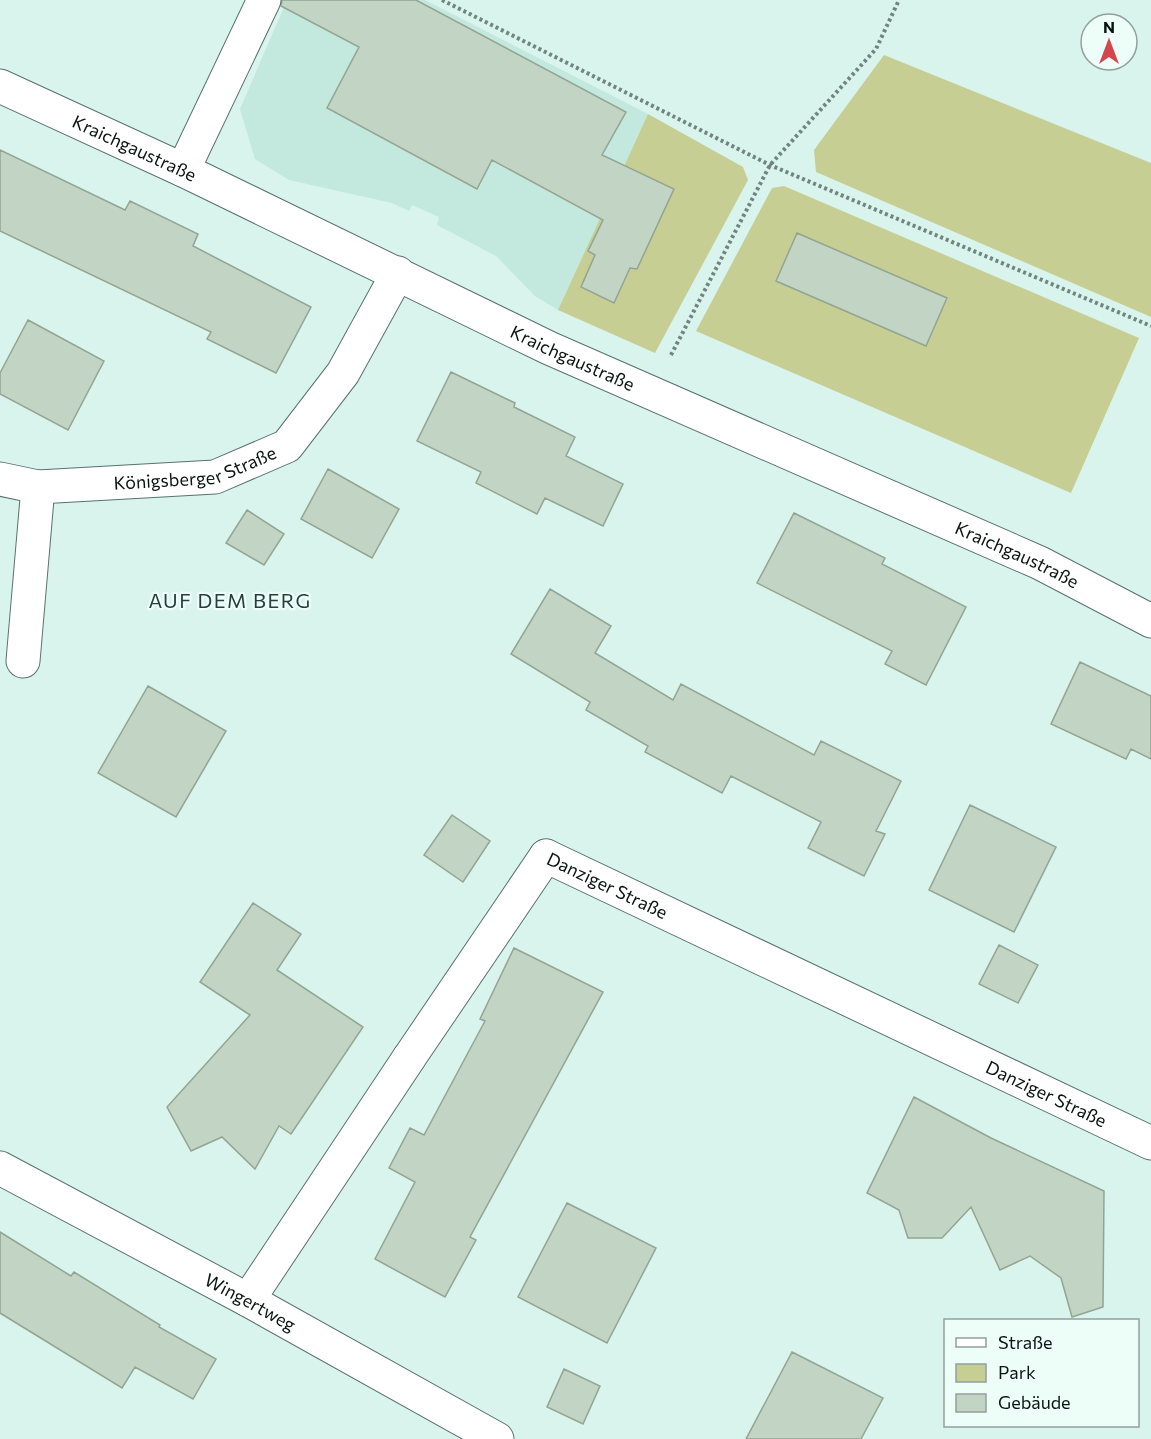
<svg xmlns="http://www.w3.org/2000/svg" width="1151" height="1439" font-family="Commissioner,sans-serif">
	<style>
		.built { fill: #c3e8de }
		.green { fill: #c6ce94 }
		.building { fill: #c2d4c3; stroke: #93a493; stroke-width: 1.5 }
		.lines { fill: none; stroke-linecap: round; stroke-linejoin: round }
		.pedestrian-casing { stroke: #59726c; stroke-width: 35 }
		.minor-casing { stroke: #59726c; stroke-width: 35 }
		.path { stroke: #71847f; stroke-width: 4; stroke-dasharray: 3 3; stroke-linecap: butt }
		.pedestrian { stroke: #fff; stroke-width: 33 }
		.minor { stroke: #fff; stroke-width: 33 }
		.labels { text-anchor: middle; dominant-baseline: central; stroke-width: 4.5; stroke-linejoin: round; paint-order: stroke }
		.street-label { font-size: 18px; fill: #0a1411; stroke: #edfef9 }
		.neighbourhood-label { font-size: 20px; letter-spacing: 1.5px; fill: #283f39; stroke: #edfef9 }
	</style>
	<rect width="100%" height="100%" fill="#d8f4ec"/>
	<path class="built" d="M 287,0 L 425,0 L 648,114 L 558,310 L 535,296 L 496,256 L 437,225 L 439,217 L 412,205 L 409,211 L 392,203 L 289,180 L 255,159 L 240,109 Z"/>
	<path class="green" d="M 884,55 L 1151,163 L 1151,317 L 816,172 L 814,150 Z
		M 648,114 L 743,167 L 748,180 L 655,353 L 558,310 Z
		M 784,186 L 1139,338 L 1071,493 L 696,331 L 772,188 Z"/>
	<path class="building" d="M 282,0 L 416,0 L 626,112 L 602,155 L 674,189 L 637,269 L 630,268 L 614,303 L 581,287 L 595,255 L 588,251 L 603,220 L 492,160 L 477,189 L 327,108 L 359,47 L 281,6 Z
		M 0,150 L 125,210 L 130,201 L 198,234 L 193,246 L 311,307 L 276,373 L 207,339 L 211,332 L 0,231 Z
		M 797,233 L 947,298 L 926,346 L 776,281 Z
		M 28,320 L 104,361 L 68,430 L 0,394 L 0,373 Z
		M 451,372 L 515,403 L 514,407 L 575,437 L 566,456 L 623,484 L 603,526 L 545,498 L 537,514 L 476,483 L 481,472 L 417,441 Z
		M 328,469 L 399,509 L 372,558 L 301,519 Z
		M 247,510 L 284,534 L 264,565 L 226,543 Z
		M 794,513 L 885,558 L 882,564 L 966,607 L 926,685 L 885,664 L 892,651 L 757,583 Z
		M 550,589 L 611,626 L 595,653 L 673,700 L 681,684 L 814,755 L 821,741 L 901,781 L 876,831 L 885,834 L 864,876 L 808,848 L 821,822 L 731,776 L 722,793 L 645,752 L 648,746 L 586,710 L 590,702 L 511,654 Z
		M 1080,662 L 1151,696 L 1151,759 L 1131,749 L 1126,759 L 1051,724 Z
		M 148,686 L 226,731 L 176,817 L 98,773 Z
		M 970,805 L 1056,847 L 1014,932 L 929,890 Z
		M 452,815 L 490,841 L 463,882 L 424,855 Z
		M 253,903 L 301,934 L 277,970 L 363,1027 L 291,1134 L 279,1126 L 255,1169 L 222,1137 L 191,1151 L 167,1107 L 250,1015 L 200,982 Z
		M 999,945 L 1038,965 L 1018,1003 L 979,984 Z
		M 514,948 L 603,992 L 470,1237 L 476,1240 L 445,1297 L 375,1259 L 415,1182 L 389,1168 L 410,1128 L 424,1135 L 485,1021 L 480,1019 Z
		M 914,1097 L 991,1138 L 1104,1191 L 1103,1307 L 1072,1317 L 1061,1278 L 1030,1256 L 1000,1270 L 971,1207 L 942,1238 L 908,1238 L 899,1210 L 867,1193 Z
		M 567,1203 L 656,1248 L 607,1343 L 518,1297 Z
		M 0,1232 L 71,1276 L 74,1272 L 160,1325 L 159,1327 L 216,1359 L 193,1399 L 135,1367 L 122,1388 L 0,1313 Z
		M 792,1352 L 883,1398 L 861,1439 L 746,1439 Z
		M 564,1369 L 600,1386 L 583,1424 L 547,1407 Z"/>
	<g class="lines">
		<defs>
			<path id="pedestrian" d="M 409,1058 L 546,856"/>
			<g id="minor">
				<path id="s1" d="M 0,86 L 183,170 L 549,348 L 1040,563 L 1151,621"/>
				<path d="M 183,170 L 264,0"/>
				<path id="s2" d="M 0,479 L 38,487 L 215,477 L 287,446 L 343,373 L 398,273"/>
				<path d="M 23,661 L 38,487"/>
				<path id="s3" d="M 546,856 L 1151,1143"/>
				<path id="s4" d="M 0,1168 L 248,1300 L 497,1439"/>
				<path d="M 248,1300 L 409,1058"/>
			</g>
		</defs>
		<use href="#pedestrian" class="pedestrian-casing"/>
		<use href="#minor" class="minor-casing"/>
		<path class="path" d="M 442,0 L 770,165 L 1151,326
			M 671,355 L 770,165 L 876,49 L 899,0"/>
		<use href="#pedestrian" class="pedestrian"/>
		<use href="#minor" class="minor"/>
	</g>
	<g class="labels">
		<g class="street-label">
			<text stroke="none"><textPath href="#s1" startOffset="148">Kraichgaustraße</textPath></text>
			<text stroke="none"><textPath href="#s1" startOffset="634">Kraichgaustraße</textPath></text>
			<text stroke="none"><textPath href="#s2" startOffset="198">Königsberger Straße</textPath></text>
			<text stroke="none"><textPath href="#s1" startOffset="1120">Kraichgaustraße</textPath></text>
			<text stroke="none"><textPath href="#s3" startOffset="68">Danziger Straße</textPath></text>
			<text stroke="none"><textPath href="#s3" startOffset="554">Danziger Straße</textPath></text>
			<text stroke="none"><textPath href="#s4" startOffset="284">Wingertweg</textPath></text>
		</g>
		<g class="neighbourhood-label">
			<text x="230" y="600">AUF DEM BERG</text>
		</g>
	</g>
	<rect x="944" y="1319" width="195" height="108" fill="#edfef9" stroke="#92a09c" stroke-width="1.5"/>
	<rect x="956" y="1338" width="30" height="9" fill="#ffffff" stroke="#92a09c" stroke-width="1.5"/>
	<text x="998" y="1349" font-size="18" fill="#0a1411">Straße</text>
	<rect x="956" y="1364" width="30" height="18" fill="#c6ce94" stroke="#92a09c" stroke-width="1.5"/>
	<text x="998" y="1379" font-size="18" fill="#0a1411">Park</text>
	<rect x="956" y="1394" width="30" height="18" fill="#c2d4c3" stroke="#92a09c" stroke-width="1.5"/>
	<text x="998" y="1409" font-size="18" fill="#0a1411">Gebäude</text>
	<g transform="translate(1109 42)"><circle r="28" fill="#edfef9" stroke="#92a09c" stroke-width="1.5"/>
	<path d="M0-4.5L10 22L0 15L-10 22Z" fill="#d5454d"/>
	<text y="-9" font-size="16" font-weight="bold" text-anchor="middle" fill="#0a1411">N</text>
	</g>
</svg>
